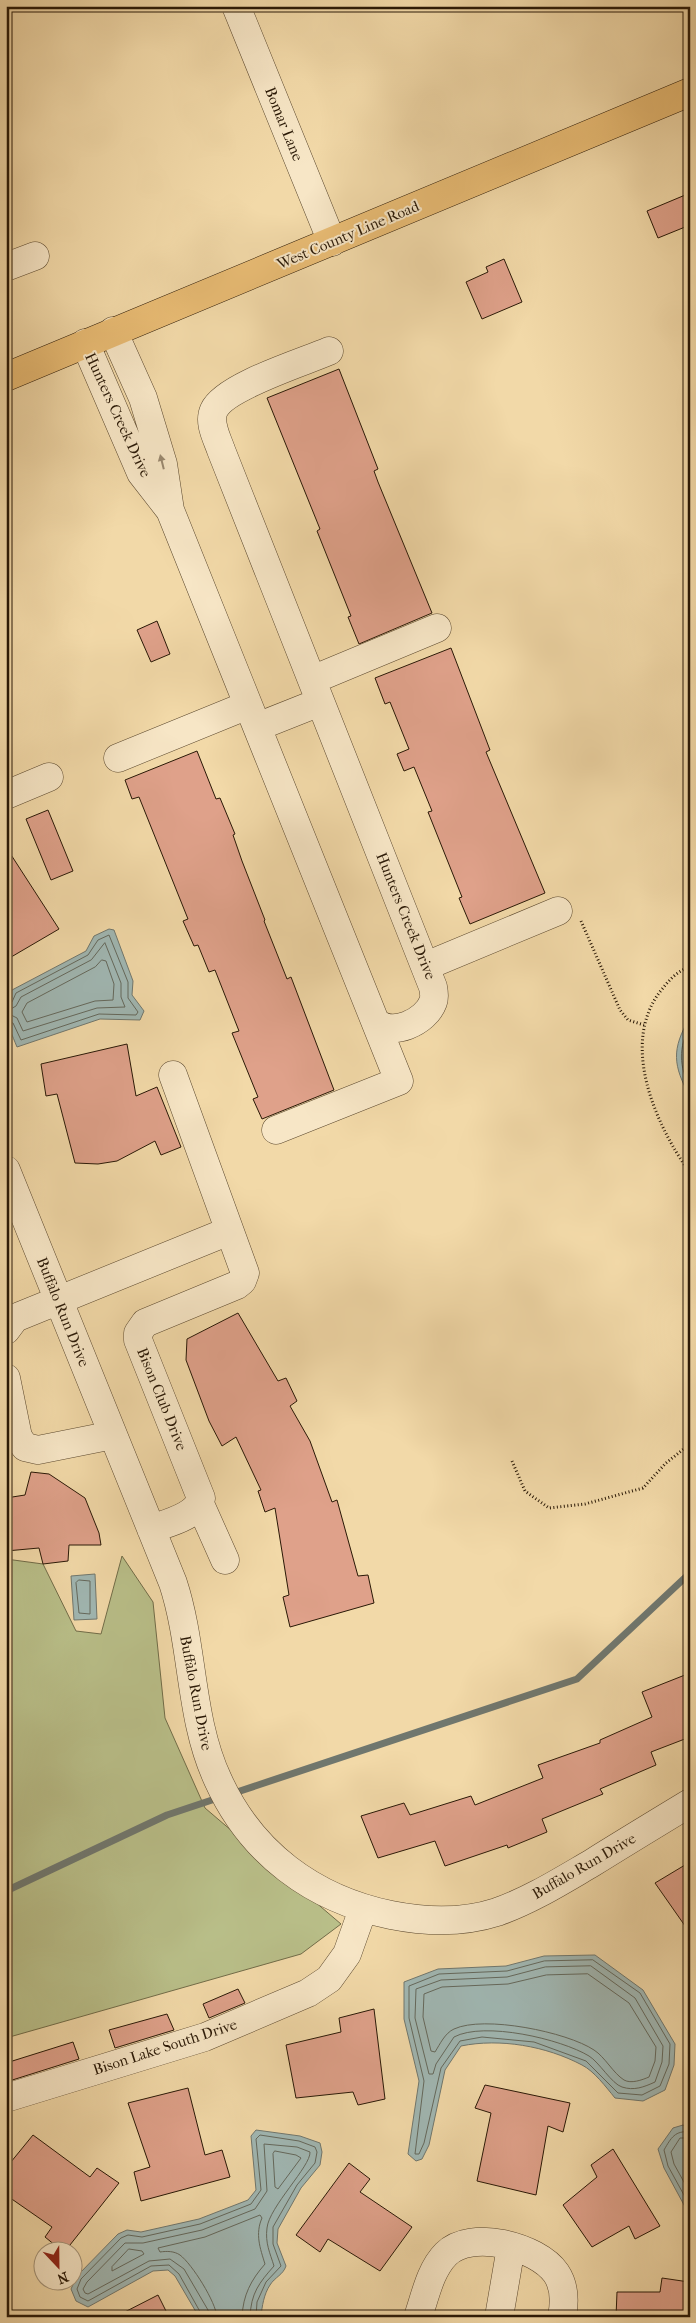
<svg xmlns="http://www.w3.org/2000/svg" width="696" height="2323" font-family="'IM FELL French Canon',serif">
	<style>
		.green { fill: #b9bf89; stroke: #716c48 }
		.water { fill: #a0b7b3; stroke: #70776e }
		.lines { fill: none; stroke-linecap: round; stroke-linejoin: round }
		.shore { stroke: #64685c; stroke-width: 1 }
		.stream { stroke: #70776e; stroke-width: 7 }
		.building { fill: #dfa18a; stroke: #291806 }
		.minor-casing { stroke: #5b482e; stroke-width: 29 }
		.major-casing { stroke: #291806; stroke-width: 29 }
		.path { stroke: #291806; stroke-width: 3; stroke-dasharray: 1 2.5; stroke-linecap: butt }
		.minor { stroke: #f7e6c6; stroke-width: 28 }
		.major { stroke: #e9bc74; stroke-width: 28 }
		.oneway { fill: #9a8970 }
		.labels { text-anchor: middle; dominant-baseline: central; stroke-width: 4; stroke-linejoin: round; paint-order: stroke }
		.street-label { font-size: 15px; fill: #291806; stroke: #f7e6c6 }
	</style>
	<rect width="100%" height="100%" fill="#f2d9a8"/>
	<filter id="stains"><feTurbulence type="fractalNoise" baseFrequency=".004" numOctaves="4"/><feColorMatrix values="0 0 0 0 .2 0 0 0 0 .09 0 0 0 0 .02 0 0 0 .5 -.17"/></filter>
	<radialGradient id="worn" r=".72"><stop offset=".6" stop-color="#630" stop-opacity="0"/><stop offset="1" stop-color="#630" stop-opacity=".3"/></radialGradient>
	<path class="green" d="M 122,1556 L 153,1602 L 165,1718 L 205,1808 L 341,1924 L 301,1954 L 6,2038 L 6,1559 L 43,1564 L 76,1631 L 101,1634 Z"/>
	<path class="water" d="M 109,929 L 114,930 L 133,981 L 132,995 L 144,1011 L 140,1020 L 100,1019 L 17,1047 C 7,1023 3,1014 12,990 L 86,951 L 94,936 Z
		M 690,1017 L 690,1097 C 673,1065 671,1050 690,1017 Z
		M 95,1574 L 97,1619 L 74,1620 L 71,1576 Z
		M 595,1955 L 643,1990 L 675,2044 L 674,2065 L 665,2090 L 643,2101 L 615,2098 C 606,2087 594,2071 582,2065 C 546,2046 500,2038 461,2046 L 445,2070 L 429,2145 L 422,2159 L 416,2161 L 408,2154 L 419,2081 L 404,2019 L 404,1982 L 438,1969 L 506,1966 L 544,1956 Z
		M 683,2125 L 690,2128 L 690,2216 L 664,2168 L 658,2149 L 673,2128 Z
		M 256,2130 L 300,2136 L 320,2143 L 322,2152 L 320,2165 L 301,2188 L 278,2229 L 277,2243 L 286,2266 C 283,2275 275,2277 270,2285 C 264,2294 262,2306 261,2317 L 199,2317 L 175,2276 L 168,2270 L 153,2271 L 88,2307 L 76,2301 L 71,2289 L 77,2276 L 118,2234 L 127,2230 L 141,2232 L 199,2219 L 248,2200 L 256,2190 L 251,2136 Z"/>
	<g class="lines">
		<path class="shore" d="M 105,943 L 121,983 L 121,997 L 125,1007 L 97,1008 L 23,1031 L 17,1018 L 9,1014 L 9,1010 L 16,1006 L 21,997 L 91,960 Z
			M 102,960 L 106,961 L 114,984 L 113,1000 L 95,1001 L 27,1022 L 22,1012 L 27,1003 L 95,967 Z
			M 6,1004 L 12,1002 L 16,993 L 88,955 L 98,940 L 109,935 L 128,982 L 128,998 L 138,1012 L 136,1015 L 99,1014 L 21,1040 L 13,1023 L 6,1021
			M 690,1027 C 678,1047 679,1067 690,1087
			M 79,1580 L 90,1581 L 90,1614 L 79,1613 L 76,1583 Z
			M 593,1960 L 640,1993 L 670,2044 L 669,2064 L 660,2086 L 642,2095 L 618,2093 L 586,2061 L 534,2042 L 482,2037 L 460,2041 L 441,2068 L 424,2143 L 419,2154 L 415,2154 L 424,2081 L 409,2018 L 409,1986 L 439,1974 L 507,1971 L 544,1961 Z
			M 591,1966 L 635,1998 L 663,2046 L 662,2062 L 655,2082 C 644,2087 634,2091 622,2087 C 612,2084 599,2062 589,2056 C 561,2039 484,2021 454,2037 L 436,2064 L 433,2074 L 429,2074 L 415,2018 L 416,1989 L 441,1980 L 507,1977 L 545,1967 Z
			M 588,1974 L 629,2003 L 656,2047 L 655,2061 L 649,2077 C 642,2080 631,2084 624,2080 C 613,2073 605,2057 594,2050 C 567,2032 484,2015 454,2029 C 445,2033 440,2044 435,2052 L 431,2051 L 423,2017 L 424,1994 L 442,1987 L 508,1984 L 546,1975 Z
			M 690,2132 C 675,2130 671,2138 664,2150 L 668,2166 L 690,2206
			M 690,2138 L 680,2138 L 671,2152 L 674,2164 L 690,2193
			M 275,2151 L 296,2155 L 301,2158 L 278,2189 L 275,2187 L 273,2154 Z
			M 129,2249 L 142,2251 L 144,2254 L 112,2271 L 112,2267 Z
			M 203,2317 L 179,2274 L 169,2265 L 151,2266 L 88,2301 L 80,2297 L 77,2289 L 81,2279 L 121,2238 L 128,2235 L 142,2237 L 200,2224 L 251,2204 L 261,2190 L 256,2139 L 260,2135 L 299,2141 L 315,2147 L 317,2152 L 315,2163 L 297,2185 L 273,2227 L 273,2244 L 281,2266 L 266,2282 L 257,2302 L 256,2317
			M 209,2317 L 208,2310 L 184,2269 L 170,2259 L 149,2261 L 88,2294 L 85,2293 L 83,2289 L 87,2282 L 125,2243 L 143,2243 L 202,2230 L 255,2209 L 267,2191 L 264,2144 L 297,2147 L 310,2152 C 311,2166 269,2207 267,2228 C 265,2243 270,2253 274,2266 C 259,2283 251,2293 250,2317
			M 217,2317 C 216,2302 192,2264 180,2255 C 174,2251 167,2251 160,2252 L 158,2248 L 205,2237 L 260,2215 L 262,2218 C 255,2234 260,2248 265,2264 C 251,2280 243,2295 242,2317"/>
		<path class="stream" d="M 231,1794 L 577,1679 L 690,1573
			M 6,1891 L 167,1815 L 221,1797"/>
	</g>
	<path class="building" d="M 690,193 L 690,225 L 658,238 L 647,211 Z
		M 504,259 L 522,302 L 482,319 L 466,282 L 488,272 L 486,267 Z
		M 339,369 L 378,469 L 374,471 L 378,482 L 432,613 L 359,644 L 348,617 L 351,616 L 317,531 L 320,529 L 267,398 Z
		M 157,621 L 170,654 L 151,662 L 137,630 Z
		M 451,648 L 490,750 L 486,752 L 545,893 L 470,924 L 459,898 L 462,897 L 428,812 L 432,811 L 414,767 L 404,771 L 397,754 L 409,749 L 390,702 L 385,704 L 375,678 Z
		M 197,751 L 216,799 L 220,798 L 235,834 L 233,835 L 242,861 L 265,920 L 264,921 L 287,979 L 291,977 L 334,1090 L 262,1119 L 253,1099 L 258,1097 L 232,1033 L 239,1031 L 215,970 L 209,972 L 198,945 L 194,946 L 183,921 L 188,919 L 139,797 L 132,799 L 125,780 Z
		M 48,810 L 73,871 L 51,880 L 26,819 Z
		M 6,847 L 59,929 L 6,960 Z
		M 127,1044 L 136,1096 L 157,1087 L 181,1147 L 161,1155 L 155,1141 L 117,1161 L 98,1164 L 75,1163 L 57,1094 L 46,1096 L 41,1064 Z
		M 238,1313 L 278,1381 L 286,1378 L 297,1401 L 290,1406 L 310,1441 L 332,1502 L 337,1500 L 358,1576 L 368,1575 L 374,1603 L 290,1627 L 283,1597 L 289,1595 L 275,1508 L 265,1512 L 258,1491 L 261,1490 L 236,1437 L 222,1446 L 209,1421 L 186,1360 L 187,1339 Z
		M 31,1472 L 49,1474 L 85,1498 L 99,1533 L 101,1545 L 69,1545 L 68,1561 L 43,1564 L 39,1548 L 6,1551 L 6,1498 L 25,1495 Z
		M 690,1673 L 690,1737 L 651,1752 L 656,1765 L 600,1789 L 603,1794 L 542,1819 L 547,1832 L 508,1848 L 507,1845 L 445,1866 L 435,1841 L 378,1858 L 361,1816 L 404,1803 L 410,1815 L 471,1796 L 475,1805 L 543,1778 L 538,1765 L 600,1743 L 600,1740 L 652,1717 L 642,1692 Z
		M 690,1862 L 690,1933 L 655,1883 Z
		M 238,1989 L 245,2003 L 209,2018 L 203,2004 Z
		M 374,2009 L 385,2099 L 358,2105 L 353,2092 L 296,2098 L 286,2045 L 341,2032 L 339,2018 Z
		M 167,2014 L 174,2030 L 115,2048 L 109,2030 Z
		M 73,2042 L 79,2059 L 6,2082 L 6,2063 Z
		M 485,2085 L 570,2103 L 563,2132 L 548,2126 L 536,2195 L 477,2181 L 491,2113 L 475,2108 Z
		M 188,2088 L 205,2155 L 222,2150 L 230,2177 L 141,2201 L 134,2172 L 150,2167 L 128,2103 Z
		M 33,2135 L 90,2177 L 97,2168 L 119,2183 L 66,2250 L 61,2250 L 45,2237 L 52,2227 L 6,2195 L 6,2168 Z
		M 613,2149 L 660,2226 L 635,2239 L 629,2226 L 592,2247 L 563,2205 L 597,2177 L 591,2165 Z
		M 349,2163 L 370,2179 L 360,2192 L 412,2227 L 380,2271 L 328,2239 L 320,2252 L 296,2235 Z
		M 662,2278 L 689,2282 L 687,2317 L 616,2317 L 617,2292 L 660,2292 Z
		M 158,2295 L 169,2317 L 115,2317 Z"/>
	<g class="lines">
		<defs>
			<path id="minor" d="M 236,6 L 332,242
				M 6,267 L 35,256
				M 113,331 L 143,398 L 163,464 L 170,510 L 399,1081 L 276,1130
				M 85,343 L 141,473 L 169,509
				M 329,351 C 304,362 225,386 214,410 C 208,423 217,438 221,450 L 433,987 C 434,992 435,997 433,1002 C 426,1022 391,1038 375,1021
				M 312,680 L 437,628
				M 257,727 L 320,702
				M 118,758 L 248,705
				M 6,795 L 49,777
				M 426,966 L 558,911
				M 6,1170 L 173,1583 C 194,1647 189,1718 218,1780 C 251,1853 313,1899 391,1915 C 426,1922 463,1923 497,1912 C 531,1900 561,1881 592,1863 C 624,1843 657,1823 690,1803
				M 6,1330 L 15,1318 L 229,1231
				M 6,1378 L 18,1437 L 25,1447 L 38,1450 L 113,1435
				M 200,1504 L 225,1560
				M 151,1529 C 167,1523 197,1517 201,1498 L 138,1340 L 138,1333 L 145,1323 L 237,1285 L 242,1281 L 245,1273 L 173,1075
				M 6,2098 L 205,2037 L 308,1993 L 329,1979 L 347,1954 L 363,1909
				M 418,2317 C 425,2297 430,2270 446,2254 C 471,2229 537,2246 556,2273 C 565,2286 565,2301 562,2317
				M 499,2317 L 511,2247"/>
			<path id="major" d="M 6,377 L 690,92"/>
		</defs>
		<use href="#minor" class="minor-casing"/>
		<use href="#major" class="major-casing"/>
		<path class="path" d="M 581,921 L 620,1010 L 628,1020 L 644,1025
			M 690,967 C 679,970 670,979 663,988 C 618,1041 655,1124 690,1173
			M 512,1461 L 525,1491 L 549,1508 L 585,1504 L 643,1488 L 666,1463 L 690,1444"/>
		<use href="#minor" class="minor"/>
		<use href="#major" class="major"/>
	</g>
	<defs><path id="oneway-solid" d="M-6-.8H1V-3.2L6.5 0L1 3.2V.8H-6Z" transform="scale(1.25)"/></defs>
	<use class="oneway" href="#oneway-solid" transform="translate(162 462) rotate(-104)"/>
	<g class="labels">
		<g class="street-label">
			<text transform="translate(284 124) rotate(68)">Bomar Lane</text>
			<text transform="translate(348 235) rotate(-23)">West County Line Road</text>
			<text transform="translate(118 415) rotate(65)">Hunters Creek Drive</text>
			<text transform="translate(406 916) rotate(68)">Hunters Creek Drive</text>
			<text transform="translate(63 1312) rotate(68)">Buffalo Run Drive</text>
			<text transform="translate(162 1399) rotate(68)">Bison Club Drive</text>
			<text transform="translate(196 1693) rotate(79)">Buffalo Run Drive</text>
			<text transform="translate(584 1866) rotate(-30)">Buffalo Run Drive</text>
			<text transform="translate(165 2047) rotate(-18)">Bison Lake South Drive</text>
		</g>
	</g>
	<rect width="696" height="2323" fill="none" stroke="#f2d9a8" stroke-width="25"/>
	<rect x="8" y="8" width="681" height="2308" fill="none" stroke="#291806" stroke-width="2.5"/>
	<rect x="12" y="12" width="671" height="2298" fill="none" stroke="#291806"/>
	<g transform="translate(58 2266) rotate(158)"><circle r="24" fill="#f7e6c6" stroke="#a59479"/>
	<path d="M0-4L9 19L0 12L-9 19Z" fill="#8f2418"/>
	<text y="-8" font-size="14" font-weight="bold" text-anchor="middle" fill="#291806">N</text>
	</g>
	<rect width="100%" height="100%" filter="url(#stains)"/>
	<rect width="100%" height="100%" fill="url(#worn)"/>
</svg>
